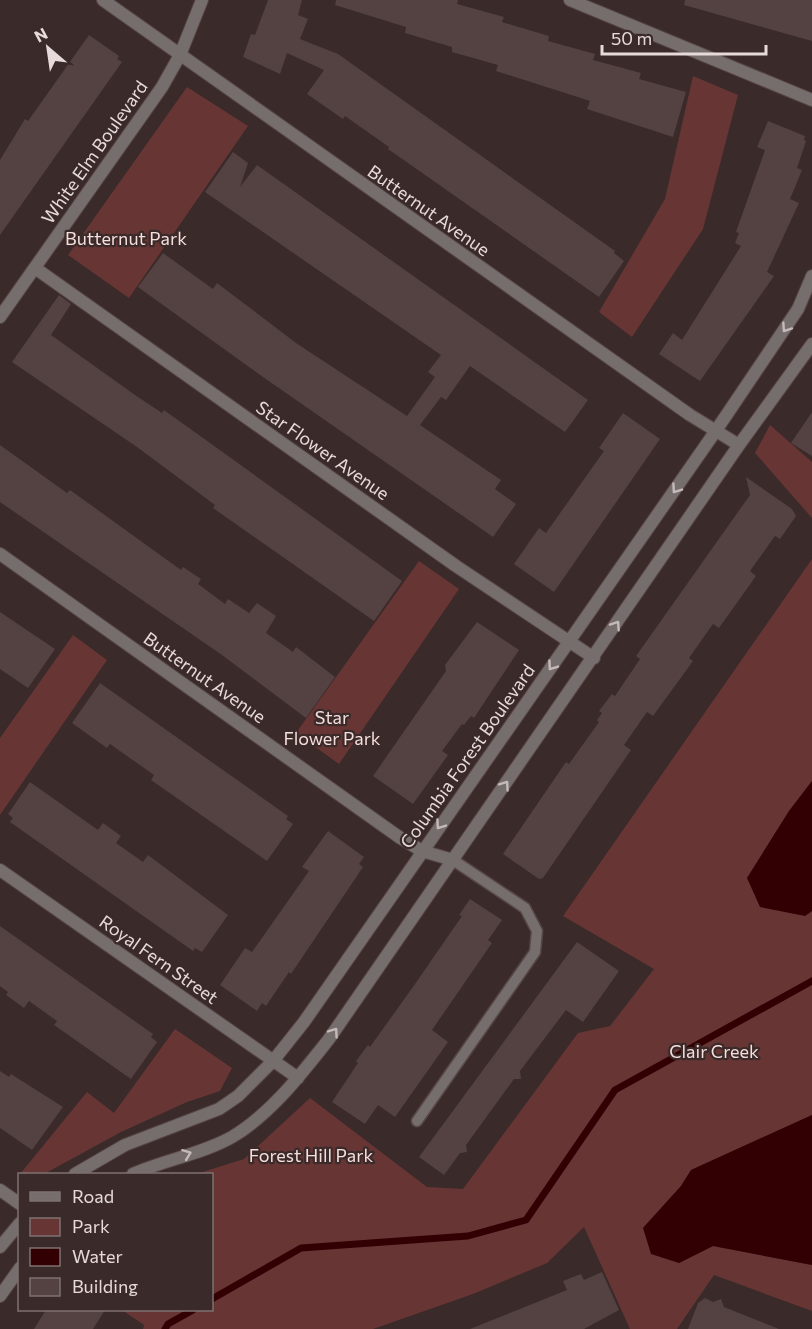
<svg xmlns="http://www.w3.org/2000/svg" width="812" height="1329" font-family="Commissioner,sans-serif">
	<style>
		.green { fill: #673634 }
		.water { fill: #320003 }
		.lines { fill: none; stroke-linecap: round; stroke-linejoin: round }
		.stream { stroke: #320003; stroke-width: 7 }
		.building { fill: #534241 }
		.lane-casing { stroke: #564645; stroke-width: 13 }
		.street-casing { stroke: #564645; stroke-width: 14 }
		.lane { stroke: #766e6d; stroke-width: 10 }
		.street { stroke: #766e6d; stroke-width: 12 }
		.oneway { stroke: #c4bab9 }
		.labels { text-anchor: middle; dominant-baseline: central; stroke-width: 4.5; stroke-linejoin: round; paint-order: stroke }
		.street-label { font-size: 18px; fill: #e6dbda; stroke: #3a2a29 }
		.park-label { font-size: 18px; fill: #f6dedc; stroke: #3a2a29 }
	</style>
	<rect width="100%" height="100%" fill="#3a2a29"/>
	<path class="green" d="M 693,76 L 738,95 L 703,229 L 632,337 L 599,312 L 665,199 Z
		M 187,87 L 248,126 L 129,298 L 68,255 Z
		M 770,425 L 812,462 L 812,518 L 755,453 Z
		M 812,559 L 812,781 L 789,811 L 747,878 L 805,916 L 812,911 L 812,1115 L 691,1170 L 681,1186 L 643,1228 L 679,1263 L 713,1246 L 812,1265 L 812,1311 L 714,1275 L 677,1329 L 630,1329 L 584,1227 L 547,1263 L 473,1294 L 373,1329 L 143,1329 L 144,1325 L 122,1310 L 212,1310 L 212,1174 L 196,1174 L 244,1159 L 310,1098 L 427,1187 L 463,1189 L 578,1033 L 610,1026 L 654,969 L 563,916 Z
		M 419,561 L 459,589 L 339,764 L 296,733 Z
		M 73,635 L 107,660 L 0,815 L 0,738 Z
		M 175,1029 L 232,1068 L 220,1091 L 187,1102 L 121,1132 L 44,1174 L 20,1174 L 87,1092 L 114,1113 Z"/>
	<path class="water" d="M 812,781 L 812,911 L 805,916 L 760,907 L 747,878 L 789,811 Z
		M 812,1115 L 812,1265 L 713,1246 L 679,1263 L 651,1254 L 643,1228 L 681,1186 L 691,1170 Z"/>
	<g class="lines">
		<path class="stream" d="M 212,1299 L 301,1248 L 468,1236 L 526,1220 L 615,1090 L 812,981
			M 165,1329 L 168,1324 L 193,1310"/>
	</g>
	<path class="building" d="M 268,0 L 302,0 L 298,15 L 308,19 L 300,39 L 338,54 L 615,251 L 614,253 L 624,261 L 599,297 L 388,149 L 389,147 L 345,116 L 343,119 L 307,94 L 324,70 L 287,53 L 280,74 L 243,57 L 251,34 L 255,35 Z
		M 336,0 L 458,0 L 457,4 L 504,17 L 502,22 L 549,36 L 548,41 L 595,54 L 593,60 L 641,73 L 639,79 L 686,92 L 673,137 L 587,109 L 590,101 L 496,71 L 498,65 L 452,52 L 452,47 L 405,33 L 406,27 L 335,5 Z
		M 685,0 L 812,0 L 812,41 L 684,5 Z
		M 89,35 L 119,56 L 117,59 L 122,62 L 0,235 L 0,160 L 25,119 L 28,121 Z
		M 768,121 L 805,136 L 804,140 L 806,141 L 797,168 L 802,170 L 790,199 L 799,203 L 767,272 L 774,276 L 700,381 L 659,354 L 673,333 L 682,340 L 741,246 L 735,243 L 739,233 L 736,232 L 765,150 L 757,147 Z
		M 233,152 L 248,163 L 240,187 L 257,165 L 588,400 L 565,432 L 470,366 L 446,400 L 441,397 L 420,425 L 501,480 L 495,489 L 516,504 L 493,537 L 263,377 L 138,287 L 163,253 L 213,289 L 217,283 L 296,343 L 407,416 L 435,377 L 428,372 L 441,355 L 205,192 Z
		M 59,295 L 71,304 L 51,335 L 135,395 L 162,413 L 164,410 L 402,581 L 374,621 L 213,508 L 215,505 L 137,447 L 12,362 Z
		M 812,412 L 812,456 L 791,443 Z
		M 623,413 L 660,439 L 554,592 L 514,564 L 539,528 L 546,533 L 604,451 L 599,448 Z
		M 0,445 L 67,493 L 70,490 L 181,570 L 183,567 L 201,579 L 198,584 L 225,604 L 228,599 L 249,613 L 257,603 L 276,616 L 266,633 L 293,652 L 296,647 L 335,677 L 306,718 L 222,655 L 0,502 Z
		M 746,477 L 792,509 L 796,516 L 780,539 L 775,536 L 750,571 L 756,576 L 719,628 L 713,624 L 689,658 L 693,661 L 653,716 L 647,712 L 624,745 L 631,750 L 543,878 L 539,879 L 503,854 L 566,762 L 569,764 L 599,722 L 597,720 L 602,713 L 599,711 L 612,694 L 615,696 L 640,659 L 636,656 L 750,495 Z
		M 0,612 L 55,649 L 28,688 L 0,669 Z
		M 477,622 L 519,650 L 474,718 L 471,716 L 464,725 L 462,724 L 442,751 L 448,755 L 413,804 L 373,776 L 446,671 L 445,665 Z
		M 100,683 L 288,816 L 286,819 L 293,824 L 267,861 L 151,780 L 154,775 L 110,744 L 107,748 L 72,723 Z
		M 30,782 L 98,830 L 103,823 L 121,836 L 116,843 L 143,862 L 148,855 L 228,915 L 202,952 L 195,948 L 193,951 L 10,822 L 13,818 L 8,814 Z
		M 328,831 L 364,857 L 359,864 L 363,867 L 291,974 L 289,972 L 266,1006 L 262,1003 L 257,1011 L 220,985 L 245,948 L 252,952 L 309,871 L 302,867 Z
		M 470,899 L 502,920 L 488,940 L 492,943 L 432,1030 L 448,1042 L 395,1117 L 378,1105 L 365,1124 L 332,1102 L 358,1063 L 356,1061 L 368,1045 L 370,1047 L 415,984 L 462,916 L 459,915 Z
		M 0,926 L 153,1034 L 151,1037 L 157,1042 L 131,1079 L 54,1025 L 57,1021 L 29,1001 L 24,1008 L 6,995 L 8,992 L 0,986 Z
		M 577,942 L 619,971 L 583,1022 L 566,1010 L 520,1071 L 521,1079 L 514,1079 L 466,1145 L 467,1152 L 460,1153 L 444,1175 L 419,1157 Z
		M 0,1071 L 9,1077 L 11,1074 L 63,1107 L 32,1150 L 0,1128 Z
		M 602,1272 L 619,1310 L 584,1329 L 470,1329 L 567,1290 L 563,1281 L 581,1274 L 584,1280 Z
		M 705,1298 L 713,1302 L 721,1299 L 724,1307 L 779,1329 L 688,1329 L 698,1303 Z
		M 46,1310 L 105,1310 L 93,1329 L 34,1329 Z"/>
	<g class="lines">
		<defs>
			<path id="lane" d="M 417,1121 L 535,952 L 537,931 L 525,908 L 453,860"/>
			<path id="street" d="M 103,0 L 690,415 L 739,445
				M 570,0 L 812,100
				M 35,268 L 456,566 L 594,658
				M 0,317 L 162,87 L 180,55 L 202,0
				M 0,554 L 399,837 L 422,851 L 453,860
				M 0,870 L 298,1078
				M 75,1174 L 125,1145 L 219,1109 L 238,1096 L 273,1061 L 304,1022 L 715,432 L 798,309 L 812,276
				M 133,1174 C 164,1160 202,1154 232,1137 C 271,1114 302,1073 329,1039 L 739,445 L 812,344
				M 0,1190 L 20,1204
				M 0,1247 L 20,1223
				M 0,1296 L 20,1268"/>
		</defs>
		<use href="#lane" class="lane-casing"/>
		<use href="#street" class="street-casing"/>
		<use href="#lane" class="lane"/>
		<use href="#street" class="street"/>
	</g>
	<defs><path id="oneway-chevron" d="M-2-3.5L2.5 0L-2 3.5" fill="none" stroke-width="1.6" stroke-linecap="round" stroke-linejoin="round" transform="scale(1.5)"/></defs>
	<g class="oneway">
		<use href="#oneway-chevron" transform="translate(786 328) rotate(124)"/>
		<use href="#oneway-chevron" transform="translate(676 489) rotate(125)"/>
		<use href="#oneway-chevron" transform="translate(616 625) rotate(-56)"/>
		<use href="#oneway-chevron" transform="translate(552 666) rotate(125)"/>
		<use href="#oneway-chevron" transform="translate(505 785) rotate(-55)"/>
		<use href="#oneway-chevron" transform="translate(440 825) rotate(125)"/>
		<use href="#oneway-chevron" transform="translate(334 1032) rotate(-55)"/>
		<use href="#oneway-chevron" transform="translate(187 1154) rotate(-21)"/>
	</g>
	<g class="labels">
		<g class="street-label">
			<text transform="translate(94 152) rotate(-55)">White Elm Boulevard</text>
			<text transform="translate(429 210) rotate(35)">Butternut Avenue</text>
			<text transform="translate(323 450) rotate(35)">Star Flower Avenue</text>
			<text transform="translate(205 677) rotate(35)">Butternut Avenue</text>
			<text transform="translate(467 756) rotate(-55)">Columbia Forest Boulevard</text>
			<text transform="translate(159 959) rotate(35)">Royal Fern Street</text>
		</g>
		<g class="park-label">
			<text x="126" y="238">Butternut Park</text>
			<text x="332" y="717">Star<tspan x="332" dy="21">Flower Park</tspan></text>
			<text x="714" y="1051">Clair Creek</text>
			<text x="311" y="1155">Forest Hill Park</text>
		</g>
	</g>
	<rect x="18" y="1173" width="195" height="138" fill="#3a2a29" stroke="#7f7170" stroke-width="1.5"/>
	<rect x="30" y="1192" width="30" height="9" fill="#766e6d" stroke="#7f7170" stroke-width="1.5"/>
	<text x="72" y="1203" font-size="18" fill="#e6dbda">Road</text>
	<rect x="30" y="1218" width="30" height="18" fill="#673634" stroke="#7f7170" stroke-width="1.5"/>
	<text x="72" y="1233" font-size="18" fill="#e6dbda">Park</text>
	<rect x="30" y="1248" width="30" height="18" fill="#320003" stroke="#7f7170" stroke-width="1.5"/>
	<text x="72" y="1263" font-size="18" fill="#e6dbda">Water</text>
	<rect x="30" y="1278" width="30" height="18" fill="#534241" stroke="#7f7170" stroke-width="1.5"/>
	<text x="72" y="1293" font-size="18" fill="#e6dbda">Building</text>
	<g transform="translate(48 48) rotate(331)" stroke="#3a2a29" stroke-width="4.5" paint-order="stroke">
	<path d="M0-4.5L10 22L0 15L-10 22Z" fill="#e6dbda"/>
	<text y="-9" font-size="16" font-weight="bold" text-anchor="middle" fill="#e6dbda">N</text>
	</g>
	<path d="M602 45v9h164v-9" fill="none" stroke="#e6dbda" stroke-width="3"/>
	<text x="611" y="45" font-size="18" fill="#e6dbda" stroke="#3a2a29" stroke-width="4.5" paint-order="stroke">50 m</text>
</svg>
